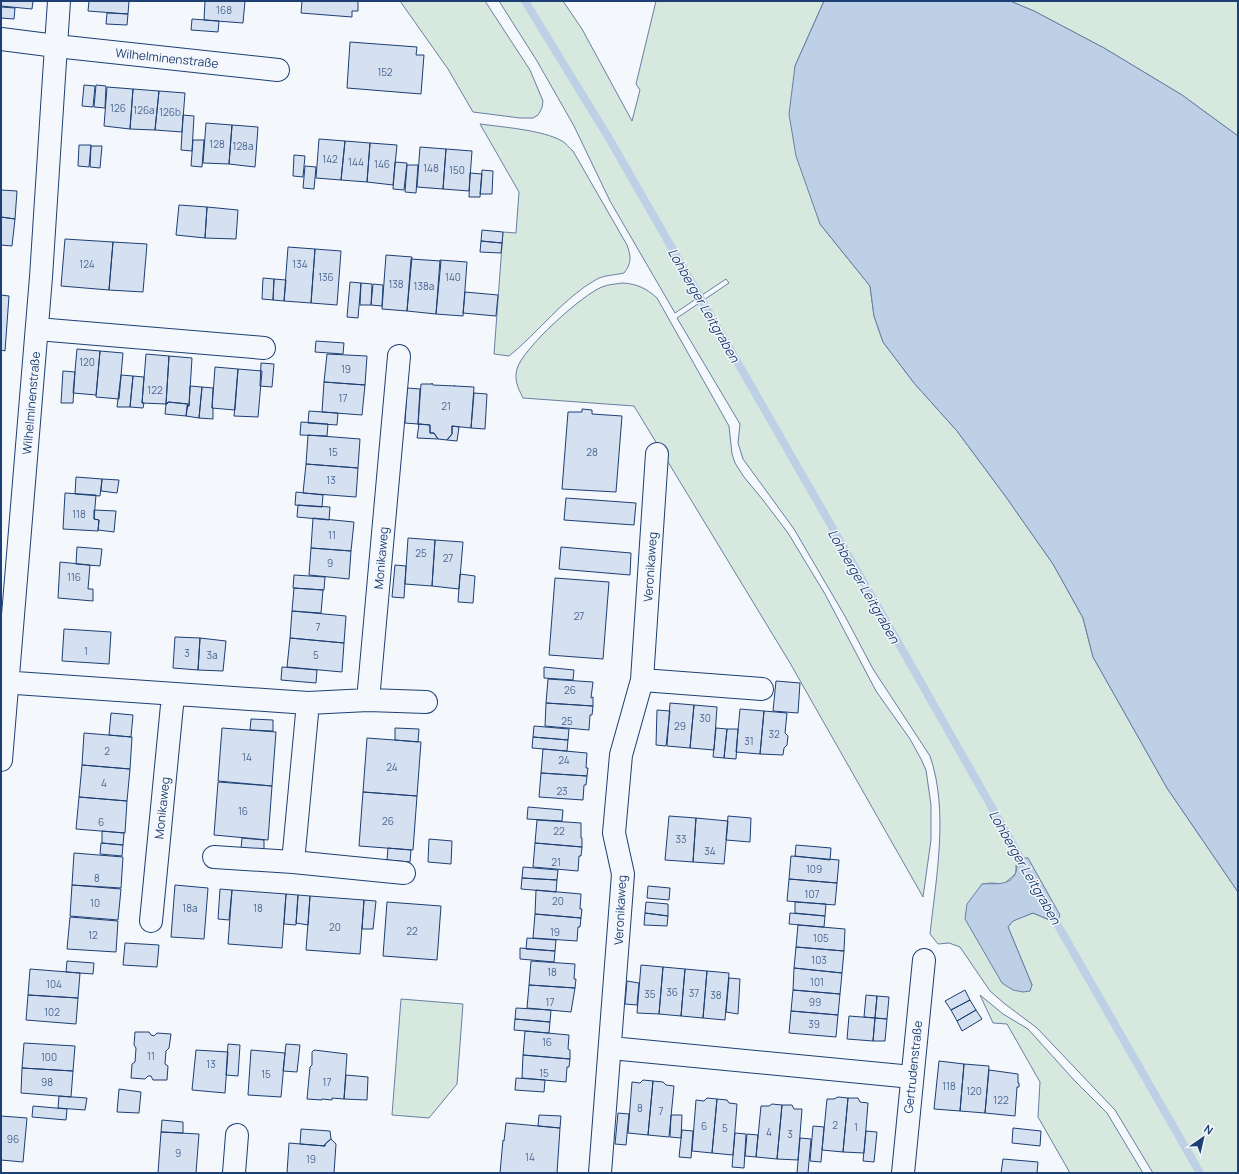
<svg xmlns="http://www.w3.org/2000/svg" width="1239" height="1174" font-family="Manrope,sans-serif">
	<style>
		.green { fill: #d7e8df; stroke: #687fa3; fill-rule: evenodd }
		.water { fill: #bed0e5; stroke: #687fa3 }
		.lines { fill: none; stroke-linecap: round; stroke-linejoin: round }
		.stream { stroke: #bed0e5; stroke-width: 8 }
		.building { fill: #d5e0f0; stroke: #1d3f73 }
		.minor-casing { stroke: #1d3f73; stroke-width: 24 }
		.minor { stroke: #f4f7fb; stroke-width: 22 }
		.labels { text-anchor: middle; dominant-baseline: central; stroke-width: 3; stroke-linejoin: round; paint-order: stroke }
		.number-label { font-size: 10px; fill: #4b6792 }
		.street-label { font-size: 12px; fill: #1d3f73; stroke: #f4f7fb }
		.water-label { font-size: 13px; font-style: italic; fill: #1d3f73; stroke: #f4f7fb }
	</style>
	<rect width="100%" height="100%" fill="#f4f7fb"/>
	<path class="green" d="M 400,1 L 485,1 L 530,70 L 543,101 L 542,108 L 538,115 L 533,118 L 520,118 L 473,112 L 448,69 Z
		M 499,1 L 563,1 L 582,29 L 632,121 L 640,90 L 636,84 L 656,1 L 824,1 L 795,66 L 820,224 L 870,286 L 874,316 L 883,342 L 914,383 L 957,431 L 1006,497 L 1053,564 L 1083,618 L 1093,657 L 1167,788 L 1238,892 L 1238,1173 L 1153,1173 L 1115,1110 L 1037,1028 L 1005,1004 L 990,991 L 960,947 L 949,943 L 938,944 L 930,934 C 936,878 949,811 930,756 L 873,669 L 846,618 L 794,529 L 743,459 L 738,443 L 740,424 L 677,318 L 729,283 L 726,279 L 675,313 L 610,201 L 574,126 L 537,61 ZM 1016,865 L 1049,920 L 1033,913 L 1012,921 L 1008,927 L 1032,985 L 982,884 L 991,883 L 1004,884 L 1016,873 Z
		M 1010,1 L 1238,1 L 1238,136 L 1182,95 L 1104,48 L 1034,11 Z
		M 480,124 C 502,127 543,130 562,141 C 566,143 569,148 573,151 L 627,245 C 631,256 632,263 624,273 C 616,275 605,275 597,279 C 563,298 539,332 509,356 L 494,354 L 503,232 L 516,233 L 519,192 Z
		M 623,283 C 638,284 647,289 657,298 L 729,426 L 732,454 L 735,463 L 744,477 L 763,500 L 788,533 L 825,594 L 876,691 L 910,739 L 921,759 L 926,770 L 931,805 L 931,840 L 923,897 L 790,663 L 634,406 L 523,398 C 518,388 514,380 517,369 C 522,349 583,294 602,287 C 609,284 617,284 623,283 Z
		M 980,995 L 1003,1014 L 1028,1029 L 1074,1080 L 1107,1113 L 1143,1173 L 1070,1173 L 1038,1117 L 1040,1082 L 1007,1024 L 993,1023 Z
		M 401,999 L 463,1004 L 457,1084 L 429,1118 L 392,1115 Z"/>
	<path class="water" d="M 824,1 L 1010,1 L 1034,11 L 1104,48 L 1182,95 L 1238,136 L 1238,892 L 1167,788 L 1093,657 L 1083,618 L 1053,564 L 1006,497 L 957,431 L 914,383 L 883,342 L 874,316 L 870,286 L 820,224 L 796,156 L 789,114 L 795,66 Z
		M 1019,857 L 1028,858 L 1060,915 L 1057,923 L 1033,913 L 1013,921 L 1008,927 L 1032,985 L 1030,991 L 1023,992 L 1013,990 L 1002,983 L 965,919 L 967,904 L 982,884 C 994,883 1011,887 1016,872 C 1017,867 1017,862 1019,857 Z"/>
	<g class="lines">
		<path class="stream" d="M 525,1 L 610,140 L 894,635 L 1025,866
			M 1052,915 L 1200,1173"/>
	</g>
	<path class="building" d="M 1,1 L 33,1 L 32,9 L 1,6 Z
		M 89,1 L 129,1 L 128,14 L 88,11 Z
		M 205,1 L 245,1 L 243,23 L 204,20 Z
		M 302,1 L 358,1 L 358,11 L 352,11 L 352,17 L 301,13 Z
		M 1,7 L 15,8 L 14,19 L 1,18 Z
		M 107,13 L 128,14 L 127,25 L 106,24 Z
		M 192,19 L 219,21 L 218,32 L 191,30 Z
		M 350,42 L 417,47 L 416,55 L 424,55 L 421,94 L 347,88 Z
		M 84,85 L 95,86 L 93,107 L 82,106 Z
		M 96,85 L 106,86 L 105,108 L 94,107 Z
		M 107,87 L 133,89 L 130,129 L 104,126 Z
		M 133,89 L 159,91 L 155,130 L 130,129 Z
		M 159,91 L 185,93 L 182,132 L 155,130 Z
		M 183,115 L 194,116 L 192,151 L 181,150 Z
		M 206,123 L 232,125 L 229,164 L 203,163 Z
		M 232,125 L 258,127 L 255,167 L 229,164 Z
		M 319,139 L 345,141 L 341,180 L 316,178 Z
		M 193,140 L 204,140 L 202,167 L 191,166 Z
		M 345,141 L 370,143 L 367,182 L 341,180 Z
		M 370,143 L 397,145 L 393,185 L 367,182 Z
		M 79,145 L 91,145 L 89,167 L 78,166 Z
		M 91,146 L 102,146 L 100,168 L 90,167 Z
		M 420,147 L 446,149 L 443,189 L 417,187 Z
		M 446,149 L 472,151 L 469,191 L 443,189 Z
		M 294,155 L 305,156 L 303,177 L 293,176 Z
		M 395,162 L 407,163 L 404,190 L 393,189 Z
		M 407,165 L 418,165 L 416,193 L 405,192 Z
		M 305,166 L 316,167 L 314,189 L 303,188 Z
		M 482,170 L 493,171 L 492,194 L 480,194 Z
		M 470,173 L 482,174 L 480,197 L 469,197 Z
		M 1,190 L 17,191 L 15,219 L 1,217 Z
		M 179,205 L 207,207 L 205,238 L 176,235 Z
		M 207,207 L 238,210 L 236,239 L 205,238 Z
		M 1,217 L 15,219 L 12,246 L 1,245 Z
		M 482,230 L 503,232 L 502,243 L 481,241 Z
		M 65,239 L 113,242 L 109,290 L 61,286 Z
		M 481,241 L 502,243 L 501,253 L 480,252 Z
		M 113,242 L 147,244 L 143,292 L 109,290 Z
		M 288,247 L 315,249 L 311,303 L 284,301 Z
		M 315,249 L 341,251 L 337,305 L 311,303 Z
		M 386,255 L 412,257 L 407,311 L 382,309 Z
		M 411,259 L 441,261 L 436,314 L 407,311 Z
		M 440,260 L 467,262 L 463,316 L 436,314 Z
		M 263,278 L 274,279 L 273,300 L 262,299 Z
		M 274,279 L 286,280 L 284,301 L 273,300 Z
		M 350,282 L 361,283 L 358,318 L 347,317 Z
		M 361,283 L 372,284 L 371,305 L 360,305 Z
		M 373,284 L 383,285 L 382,306 L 371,305 Z
		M 465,292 L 498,295 L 496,316 L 463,313 Z
		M 1,295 L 9,296 L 5,351 L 1,350 Z
		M 316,341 L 344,343 L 343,354 L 315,352 Z
		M 77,349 L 100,351 L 96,395 L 73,393 Z
		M 100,351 L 123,353 L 119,399 L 96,397 Z
		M 146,354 L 169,356 L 166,404 L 142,403 Z
		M 327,354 L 367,356 L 365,385 L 324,382 Z
		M 169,356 L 192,358 L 189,406 L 187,406 L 188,404 L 168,402 L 167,404 L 166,404 Z
		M 261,363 L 274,364 L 272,387 L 260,386 Z
		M 215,367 L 238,369 L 235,410 L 212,408 Z
		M 238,369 L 262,371 L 258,417 L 234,416 Z
		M 63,371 L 75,372 L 73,403 L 61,403 Z
		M 121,375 L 133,376 L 130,407 L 117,407 Z
		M 133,376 L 144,377 L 142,403 L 144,403 L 143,408 L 130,407 Z
		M 324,382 L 365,385 L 362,415 L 322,412 Z
		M 432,383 L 433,385 L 455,386 L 454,385 L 455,386 L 474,387 L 471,428 L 452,426 L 452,434 L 447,440 L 438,439 L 434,433 L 430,433 L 430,425 L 419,424 L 418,425 L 421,384 L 432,384 Z
		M 190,386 L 202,387 L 199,418 L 186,416 L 187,406 L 189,406 Z
		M 202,387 L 213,388 L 212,408 L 213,408 L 213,419 L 199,418 Z
		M 407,388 L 420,389 L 418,424 L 405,423 Z
		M 474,393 L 487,394 L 485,429 L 471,428 Z
		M 168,402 L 188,404 L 186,416 L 165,414 L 166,404 L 167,404 Z
		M 582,409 L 592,410 L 592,414 L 622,416 L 616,492 L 562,489 L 568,412 L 582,412 Z
		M 309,411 L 338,413 L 337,425 L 308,423 Z
		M 301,422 L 328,424 L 327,436 L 300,435 Z
		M 419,424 L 430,425 L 430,433 L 434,433 L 438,439 L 417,438 Z
		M 452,426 L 459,427 L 457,441 L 447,440 L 452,434 Z
		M 308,435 L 360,439 L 358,468 L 306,464 Z
		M 306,464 L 358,468 L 356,497 L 303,493 Z
		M 76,477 L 102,479 L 100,496 L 75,494 Z
		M 102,479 L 119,480 L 117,493 L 101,491 Z
		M 296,492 L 323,495 L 322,507 L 295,505 Z
		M 65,493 L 96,495 L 94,519 L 99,520 L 98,531 L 63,529 Z
		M 566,498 L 636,503 L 634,525 L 564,520 Z
		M 298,505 L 330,507 L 329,520 L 297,517 Z
		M 94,510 L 116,511 L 114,532 L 98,530 L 99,520 L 94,519 Z
		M 313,518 L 354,522 L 351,551 L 311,548 Z
		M 408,538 L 435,540 L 432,586 L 405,584 Z
		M 435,540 L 463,542 L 459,589 L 432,586 Z
		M 77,547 L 102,549 L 100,566 L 76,564 Z
		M 561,547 L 631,553 L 630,575 L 559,569 Z
		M 311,548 L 351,551 L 349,579 L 309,575 Z
		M 60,562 L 90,565 L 88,589 L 93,589 L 93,601 L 58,598 Z
		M 395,565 L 406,566 L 404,598 L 392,597 Z
		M 460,574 L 475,576 L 473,603 L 458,602 Z
		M 294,575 L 325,577 L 324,590 L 293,588 Z
		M 555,578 L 609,582 L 603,659 L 549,655 Z
		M 294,588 L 323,590 L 321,613 L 292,611 Z
		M 292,611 L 346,616 L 344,643 L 290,638 Z
		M 64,629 L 111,632 L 109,664 L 62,661 Z
		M 175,637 L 200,638 L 198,670 L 173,668 Z
		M 200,638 L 226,641 L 223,671 L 198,670 Z
		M 290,638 L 344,643 L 342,672 L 287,667 Z
		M 282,667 L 317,670 L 316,683 L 281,680 Z
		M 544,667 L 574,670 L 573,680 L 544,678 Z
		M 548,679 L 593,682 L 591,698 L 593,697 L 593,706 L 546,703 Z
		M 776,681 L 800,683 L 798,713 L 773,711 Z
		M 546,703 L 593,706 L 592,715 L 590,715 L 589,730 L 545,726 Z
		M 670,703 L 694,705 L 690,748 L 667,746 Z
		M 694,705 L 717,707 L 714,750 L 690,748 Z
		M 740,709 L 764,711 L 760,754 L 736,752 Z
		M 657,710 L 670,711 L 666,746 L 656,745 Z
		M 764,711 L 787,713 L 785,733 L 788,736 L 787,745 L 784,748 L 783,755 L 760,754 Z
		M 111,713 L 133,715 L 131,737 L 109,735 Z
		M 251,719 L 273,720 L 273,731 L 250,730 Z
		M 534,726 L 569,729 L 568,740 L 533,737 Z
		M 222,728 L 276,732 L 272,786 L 218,781 Z
		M 395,728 L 419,729 L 418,742 L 395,740 Z
		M 716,728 L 727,729 L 724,758 L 713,757 Z
		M 727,729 L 738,729 L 736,759 L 724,758 Z
		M 84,733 L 132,737 L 130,769 L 82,765 Z
		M 533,737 L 568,740 L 567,751 L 532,748 Z
		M 367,738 L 421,742 L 417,796 L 363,792 Z
		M 543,749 L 587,753 L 586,768 L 588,768 L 587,776 L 541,773 Z
		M 82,765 L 130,769 L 127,801 L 79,797 Z
		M 541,773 L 587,776 L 586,785 L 584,785 L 583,800 L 539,797 Z
		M 218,782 L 272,786 L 268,840 L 214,835 Z
		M 363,792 L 417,796 L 413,850 L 359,846 Z
		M 79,797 L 127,801 L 125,833 L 76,829 Z
		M 528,807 L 563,810 L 562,821 L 527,819 Z
		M 669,816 L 696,818 L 693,862 L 665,860 Z
		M 728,816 L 751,818 L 750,842 L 726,840 Z
		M 696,818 L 728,821 L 724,864 L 693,862 Z
		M 537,820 L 581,823 L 581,838 L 582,838 L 582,847 L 535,843 Z
		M 102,831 L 124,833 L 123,845 L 102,843 Z
		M 242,838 L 264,840 L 264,851 L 241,849 Z
		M 429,839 L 452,841 L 451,864 L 428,862 Z
		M 101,843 L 123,845 L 122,856 L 100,854 Z
		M 535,843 L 582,847 L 581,856 L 579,856 L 578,871 L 533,867 Z
		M 796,845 L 831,848 L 830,860 L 795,856 Z
		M 388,848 L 411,850 L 410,862 L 387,860 Z
		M 74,853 L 123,857 L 121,888 L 72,885 Z
		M 791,856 L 839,860 L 837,883 L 789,879 Z
		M 523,867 L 558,870 L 557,880 L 522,878 Z
		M 522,878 L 557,880 L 556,892 L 521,889 Z
		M 789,879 L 837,883 L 835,905 L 787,901 Z
		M 72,885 L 121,889 L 118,920 L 70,916 Z
		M 175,885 L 208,888 L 204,939 L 171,937 Z
		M 648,886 L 670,888 L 669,900 L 647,898 Z
		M 220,889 L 232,890 L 229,920 L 218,919 Z
		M 232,890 L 286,894 L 282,948 L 228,944 Z
		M 536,890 L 581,894 L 580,909 L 582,909 L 581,918 L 535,914 Z
		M 286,894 L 298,895 L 296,925 L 284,924 Z
		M 298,895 L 310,896 L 308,925 L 296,923 Z
		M 310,896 L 364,900 L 360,954 L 306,950 Z
		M 364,900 L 376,901 L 373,929 L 362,929 Z
		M 387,902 L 441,906 L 437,960 L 383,956 Z
		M 646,902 L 668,904 L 668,916 L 645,913 Z
		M 795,902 L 826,904 L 825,916 L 795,913 Z
		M 645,913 L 668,916 L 667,926 L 644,925 Z
		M 790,913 L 825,916 L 824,927 L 789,924 Z
		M 535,914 L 581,918 L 580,927 L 578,927 L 577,941 L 533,938 Z
		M 70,917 L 118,921 L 116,952 L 67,949 Z
		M 798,925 L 845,929 L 844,951 L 796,947 Z
		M 527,938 L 556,940 L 555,951 L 526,949 Z
		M 125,943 L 159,945 L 157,967 L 123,965 Z
		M 796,947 L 844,951 L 842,973 L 794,968 Z
		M 520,948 L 555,951 L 554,962 L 520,959 Z
		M 67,961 L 94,963 L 93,974 L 66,972 Z
		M 531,961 L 575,964 L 574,979 L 576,979 L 575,988 L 529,985 Z
		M 641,965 L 663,967 L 659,1014 L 637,1013 Z
		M 663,967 L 685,969 L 681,1016 L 659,1014 Z
		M 794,968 L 842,973 L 840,994 L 793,990 Z
		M 30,969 L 80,973 L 78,998 L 28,995 Z
		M 685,969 L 707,971 L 703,1018 L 681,1016 Z
		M 707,971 L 729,973 L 725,1020 L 703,1018 Z
		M 729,978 L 740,979 L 738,1014 L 726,1012 Z
		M 627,981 L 639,983 L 637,1005 L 625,1004 Z
		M 529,985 L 575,988 L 571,1012 L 527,1008 Z
		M 793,990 L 840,994 L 838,1015 L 791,1011 Z
		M 965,990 L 970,1000 L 951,1010 L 945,1001 Z
		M 28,995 L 78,998 L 76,1024 L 26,1020 Z
		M 866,995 L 877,996 L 875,1018 L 864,1017 Z
		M 877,996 L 889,997 L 887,1019 L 875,1018 Z
		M 970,1000 L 976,1010 L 957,1021 L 951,1010 Z
		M 516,1008 L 551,1010 L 550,1022 L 515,1019 Z
		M 976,1010 L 982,1019 L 962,1031 L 957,1021 Z
		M 791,1011 L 838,1015 L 836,1037 L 789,1033 Z
		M 849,1016 L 875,1018 L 873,1041 L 847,1039 Z
		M 875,1018 L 887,1019 L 885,1041 L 873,1041 Z
		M 515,1019 L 550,1022 L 549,1033 L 514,1030 Z
		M 525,1031 L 569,1035 L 568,1049 L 570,1050 L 570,1059 L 523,1055 Z
		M 135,1032 L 149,1032 L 151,1035 L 154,1036 L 157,1033 L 171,1034 L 169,1048 L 166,1051 L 165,1064 L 168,1066 L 167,1080 L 153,1080 L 151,1076 L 148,1076 L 145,1079 L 131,1078 L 132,1064 L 135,1062 L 136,1048 L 134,1045 Z
		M 24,1043 L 75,1046 L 73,1071 L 22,1068 Z
		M 228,1044 L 240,1045 L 238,1076 L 226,1075 Z
		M 286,1044 L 300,1045 L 297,1072 L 283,1071 Z
		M 196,1050 L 228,1052 L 225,1093 L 192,1090 Z
		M 251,1050 L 285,1053 L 281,1097 L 248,1095 Z
		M 314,1050 L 347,1054 L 344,1099 L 332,1098 L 332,1100 L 322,1099 L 322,1100 L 307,1099 L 310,1067 L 312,1065 L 312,1052 Z
		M 523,1055 L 570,1059 L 569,1067 L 567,1067 L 566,1082 L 522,1078 Z
		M 939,1061 L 964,1064 L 960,1111 L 934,1109 Z
		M 964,1064 L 989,1066 L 985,1113 L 960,1111 Z
		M 22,1068 L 73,1071 L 71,1097 L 21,1093 Z
		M 989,1070 L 1018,1074 L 1018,1083 L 1019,1083 L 1019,1087 L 1017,1087 L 1015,1116 L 985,1113 Z
		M 346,1075 L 368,1077 L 367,1100 L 344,1099 Z
		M 516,1078 L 545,1080 L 544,1092 L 515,1090 Z
		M 643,1080 L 653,1081 L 648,1135 L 628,1133 L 632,1082 L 640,1083 Z
		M 653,1081 L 663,1082 L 666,1085 L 674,1086 L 669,1137 L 648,1135 Z
		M 119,1089 L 141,1092 L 139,1113 L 117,1112 Z
		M 59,1096 L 87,1098 L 85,1110 L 58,1108 Z
		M 838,1097 L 848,1098 L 843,1152 L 822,1150 L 827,1099 L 834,1099 Z
		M 707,1098 L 717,1099 L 712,1153 L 692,1151 L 696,1100 L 704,1101 Z
		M 848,1098 L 858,1098 L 860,1102 L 868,1103 L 864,1153 L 843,1152 Z
		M 717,1099 L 727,1100 L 729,1103 L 737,1104 L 733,1155 L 712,1153 Z
		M 772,1104 L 782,1105 L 777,1159 L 756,1157 L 761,1106 L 769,1106 Z
		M 782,1105 L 792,1105 L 794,1109 L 802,1109 L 798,1160 L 777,1159 Z
		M 33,1106 L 67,1109 L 66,1120 L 32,1117 Z
		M 618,1113 L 629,1114 L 626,1145 L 615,1144 Z
		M 539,1115 L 561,1116 L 560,1128 L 538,1126 Z
		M 671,1115 L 682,1115 L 681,1138 L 670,1137 Z
		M 1,1116 L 27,1118 L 23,1162 L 1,1160 Z
		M 162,1120 L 183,1122 L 183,1133 L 161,1132 Z
		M 506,1123 L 560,1128 L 557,1173 L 500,1173 L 503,1140 L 504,1141 Z
		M 813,1126 L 824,1127 L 821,1162 L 810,1161 Z
		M 1013,1128 L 1041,1131 L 1040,1146 L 1012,1143 Z
		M 301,1129 L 330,1131 L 331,1139 L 325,1144 L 325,1146 L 300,1144 Z
		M 682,1130 L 693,1131 L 691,1158 L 679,1157 Z
		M 866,1131 L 877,1132 L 874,1162 L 863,1161 Z
		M 161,1132 L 199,1134 L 196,1173 L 158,1173 Z
		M 735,1133 L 746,1134 L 744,1168 L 732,1167 Z
		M 747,1134 L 758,1135 L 756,1157 L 745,1156 Z
		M 800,1138 L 811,1139 L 808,1173 L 797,1173 Z
		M 331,1139 L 336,1144 L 334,1173 L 287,1173 L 289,1143 L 325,1146 L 325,1144 Z
		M 1003,1159 L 1038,1162 L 1037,1173 L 1001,1173 Z"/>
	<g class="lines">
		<defs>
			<path id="minor" d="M 1,39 L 56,46 L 59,1
				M 37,329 L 264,348
				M 642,680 L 762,689
				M 1,682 L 308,703 L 368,700 L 399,356
				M 368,700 L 426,702
				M 1,760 L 41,277 L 56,46 L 278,70
				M 214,857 L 293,862 L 404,873
				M 293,862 L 308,703
				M 151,921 L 173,695
				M 611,1048 L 912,1077
				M 234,1173 L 237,1135
				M 600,1173 L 623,874 L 614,833 L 621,755 L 642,680 L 657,454
				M 903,1173 L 924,960"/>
		</defs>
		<use href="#minor" class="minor-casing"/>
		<use href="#minor" class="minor"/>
	</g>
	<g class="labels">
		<g class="number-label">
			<text x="224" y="10">168</text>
			<text x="385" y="72">152</text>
			<text x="118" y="108">126</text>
			<text x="144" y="110">126a</text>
			<text x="170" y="112">126b</text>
			<text x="217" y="144">128</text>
			<text x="243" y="146">128a</text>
			<text x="330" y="159">142</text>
			<text x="356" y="162">144</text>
			<text x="382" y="164">146</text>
			<text x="431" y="168">148</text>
			<text x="457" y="170">150</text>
			<text x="87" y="264">124</text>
			<text x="300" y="264">134</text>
			<text x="326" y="277">136</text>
			<text x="453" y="277">140</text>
			<text x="396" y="284">138</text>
			<text x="424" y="286">138a</text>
			<text x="87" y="362">120</text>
			<text x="346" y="369">19</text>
			<text x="155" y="390">122</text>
			<text x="343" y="398">17</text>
			<text x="446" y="406">21</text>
			<text x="333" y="452">15</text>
			<text x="592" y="452">28</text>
			<text x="331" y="480">13</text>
			<text x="79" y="514">118</text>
			<text x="332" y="535">11</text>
			<text x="421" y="553">25</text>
			<text x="448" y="558">27</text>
			<text x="330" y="563">9</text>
			<text x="74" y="577">116</text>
			<text x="579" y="616">27</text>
			<text x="318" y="627">7</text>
			<text x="86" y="651">1</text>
			<text x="187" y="653">3</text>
			<text x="212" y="655">3a</text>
			<text x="316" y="655">5</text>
			<text x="570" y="690">26</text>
			<text x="705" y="718">30</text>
			<text x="567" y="721">25</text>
			<text x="680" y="726">29</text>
			<text x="774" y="734">32</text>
			<text x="749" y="741">31</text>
			<text x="107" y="751">2</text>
			<text x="247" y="757">14</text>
			<text x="564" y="760">24</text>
			<text x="392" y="767">24</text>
			<text x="104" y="783">4</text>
			<text x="562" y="791">23</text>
			<text x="243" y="811">16</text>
			<text x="388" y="821">26</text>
			<text x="101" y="822">6</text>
			<text x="559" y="831">22</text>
			<text x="681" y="839">33</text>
			<text x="710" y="851">34</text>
			<text x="556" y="862">21</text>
			<text x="814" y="869">109</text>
			<text x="97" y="878">8</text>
			<text x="812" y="894">107</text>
			<text x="558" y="901">20</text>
			<text x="95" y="903">10</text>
			<text x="190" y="908">18a</text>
			<text x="258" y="908">18</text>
			<text x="335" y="927">20</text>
			<text x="412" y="931">22</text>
			<text x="555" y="932">19</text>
			<text x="93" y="935">12</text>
			<text x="821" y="938">105</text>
			<text x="819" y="960">103</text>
			<text x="552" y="972">18</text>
			<text x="817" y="982">101</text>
			<text x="54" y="984">104</text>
			<text x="672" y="992">36</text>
			<text x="694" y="993">37</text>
			<text x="650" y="994">35</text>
			<text x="716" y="995">38</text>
			<text x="550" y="1002">17</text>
			<text x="815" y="1002">99</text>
			<text x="52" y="1012">102</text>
			<text x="814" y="1024">39</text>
			<text x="547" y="1042">16</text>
			<text x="151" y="1056">11</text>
			<text x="49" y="1057">100</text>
			<text x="211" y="1064">13</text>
			<text x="544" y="1073">15</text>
			<text x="266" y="1074">15</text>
			<text x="47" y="1082">98</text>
			<text x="327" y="1082">17</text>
			<text x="949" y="1086">118</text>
			<text x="974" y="1091">120</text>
			<text x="1001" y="1100">122</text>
			<text x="640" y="1108">8</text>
			<text x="661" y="1111">7</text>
			<text x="835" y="1125">2</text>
			<text x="704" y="1126">6</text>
			<text x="856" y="1127">1</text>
			<text x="725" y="1128">5</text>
			<text x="769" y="1132">4</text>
			<text x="790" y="1134">3</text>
			<text x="13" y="1139">96</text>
			<text x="178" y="1153">9</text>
			<text x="530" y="1157">14</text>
			<text x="311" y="1159">19</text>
		</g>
		<g class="street-label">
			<text transform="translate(167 58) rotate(6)">Wilhelminenstraße</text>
			<text transform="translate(31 403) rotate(-85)">Wilhelminenstraße</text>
			<text transform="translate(381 558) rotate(-85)">Monikaweg</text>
			<text transform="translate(650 567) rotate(-86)">Veronikaweg</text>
			<text transform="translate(162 808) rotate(-84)">Monikaweg</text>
			<text transform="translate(620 910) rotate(-87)">Veronikaweg</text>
			<text transform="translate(913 1067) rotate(-84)">Gertrudenstraße</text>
		</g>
		<g class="water-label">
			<text transform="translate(704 305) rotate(60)">Lohberger Leitgraben</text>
			<text transform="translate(864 586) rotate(60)">Lohberger Leitgraben</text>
			<text transform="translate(1025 867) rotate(60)">Lohberger Leitgraben</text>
		</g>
	</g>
	<rect width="1239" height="1174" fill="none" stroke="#1d3f73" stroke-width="4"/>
	<g transform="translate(1203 1138) rotate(34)" stroke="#f4f7fb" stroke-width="3" paint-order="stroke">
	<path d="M0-3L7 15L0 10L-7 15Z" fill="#1d3f73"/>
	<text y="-6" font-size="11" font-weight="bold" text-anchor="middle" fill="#1d3f73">N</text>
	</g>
</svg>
